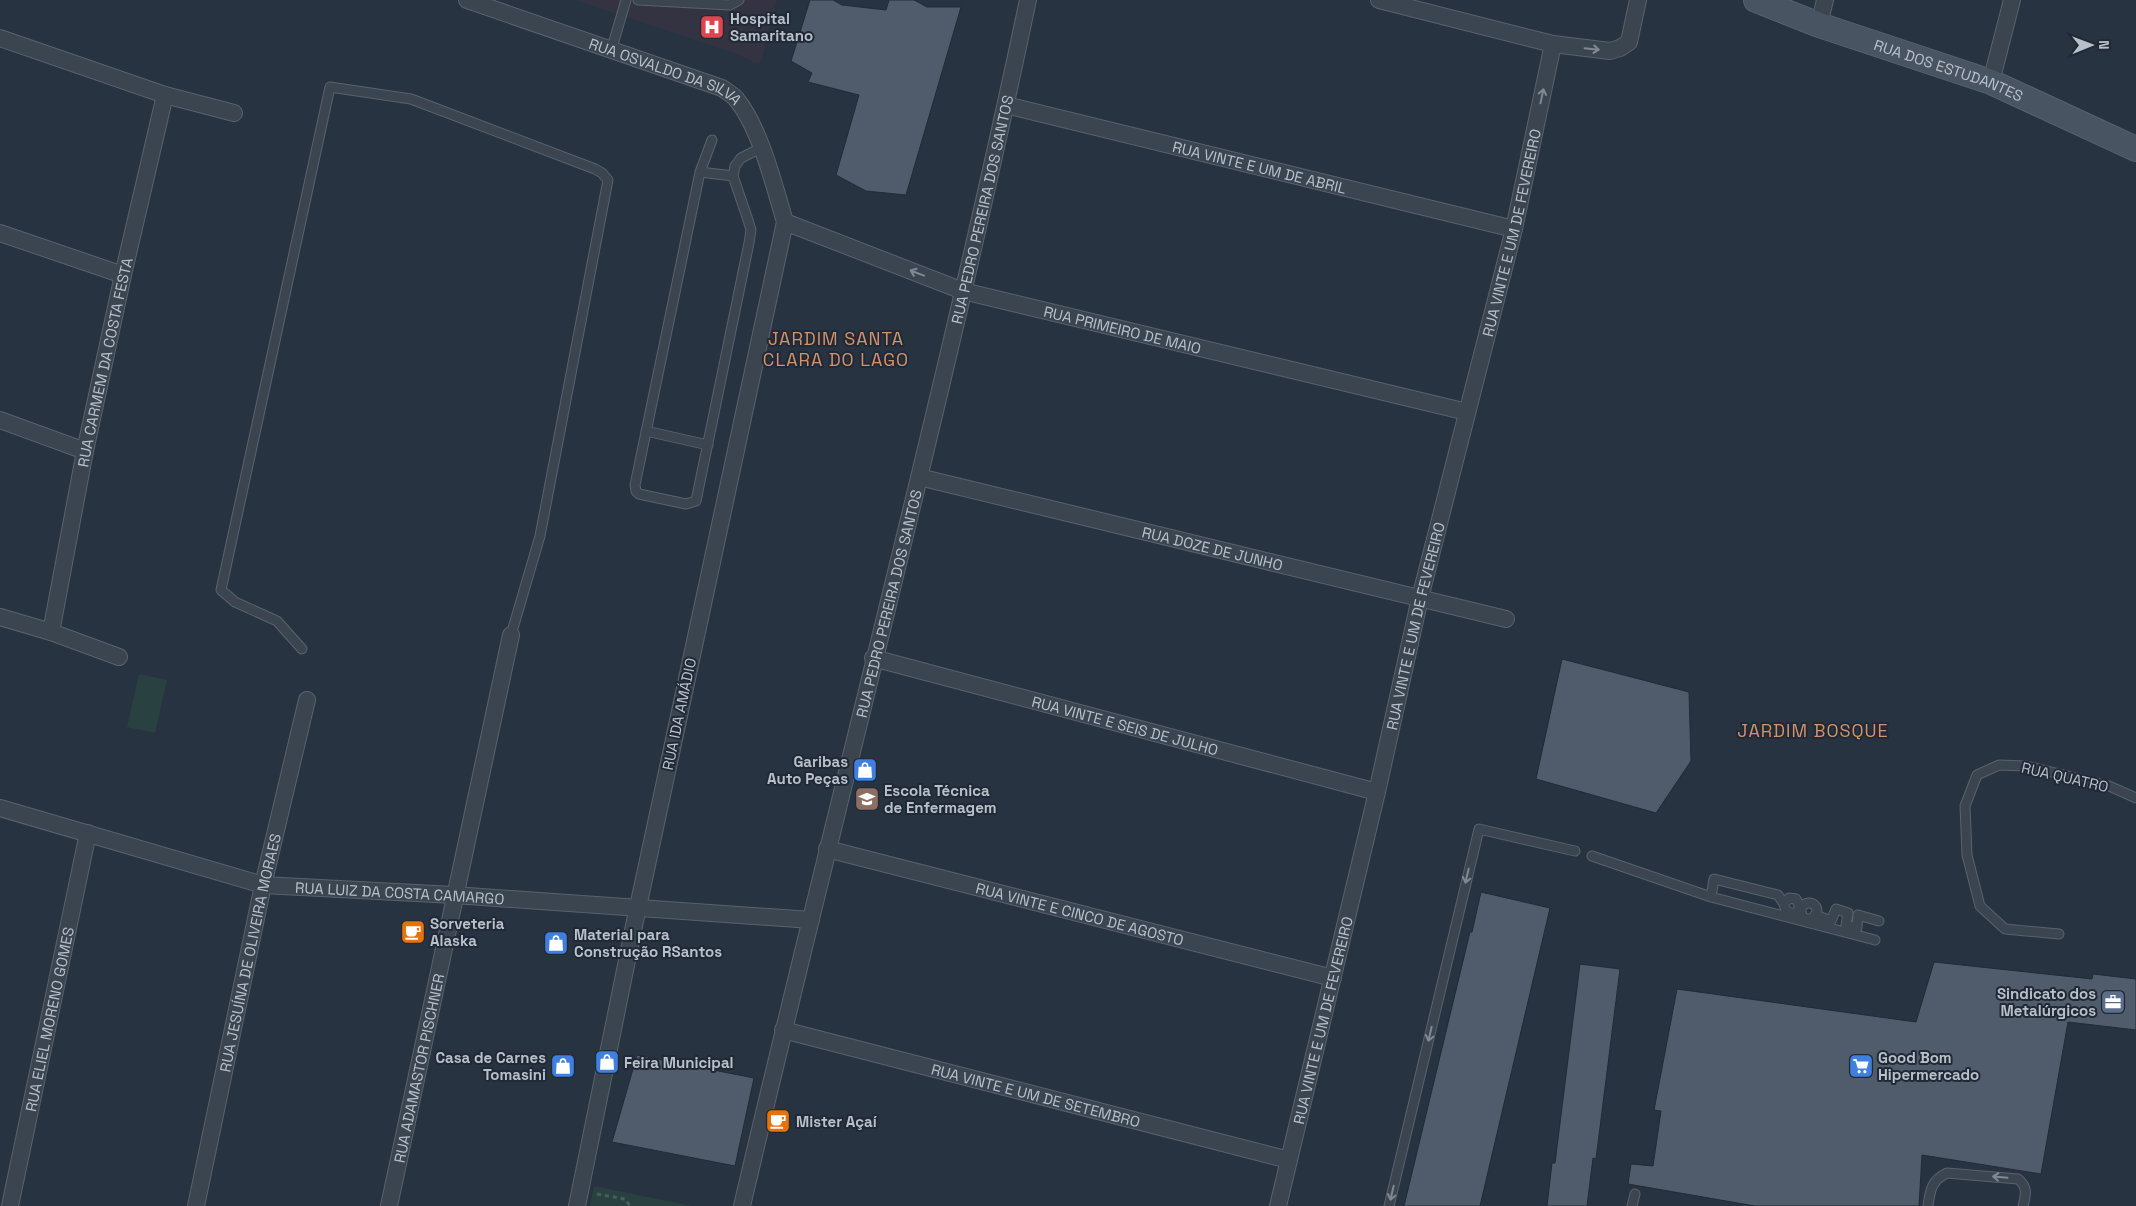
<svg xmlns="http://www.w3.org/2000/svg" width="2136" height="1206" font-family="'Space Grotesk',sans-serif">
	<style>
		.medical { fill: #343341 }
		.green { fill: #2a4142 }
		.building { fill: #505c6b; stroke: #222b37 }
		.lines { fill: none; stroke-linecap: round; stroke-linejoin: round }
		.lane-casing { stroke: #59626d; stroke-width: 11 }
		.street-casing { stroke: #59626d; stroke-width: 18 }
		.secondary-casing { stroke: #59626d; stroke-width: 26 }
		.path { stroke: #495e60; stroke-width: 3; stroke-dasharray: 4 4; stroke-linecap: butt }
		.lane { stroke: #3b4550; stroke-width: 9 }
		.street { stroke: #3b4550; stroke-width: 16 }
		.secondary { stroke: #495463; stroke-width: 24 }
		.oneway { stroke: #808993 }
		.labels { text-anchor: middle; dominant-baseline: central; stroke-width: 4; stroke-linejoin: round; paint-order: stroke }
		.poi-label { font-size: 15px; font-weight: bold; fill: #b8c0ca; stroke: #202935; text-anchor: start }
		.street-label { font-size: 15px; fill: #b8c0ca; stroke: #202935 }
		.quarter-label { font-size: 18px; letter-spacing: 1px; fill: #d2936b; stroke: #202935 }
	</style>
	<rect width="100%" height="100%" fill="#273340"/>
	<path class="medical" d="M 575,0 L 777,0 L 762,58 L 760,62 L 755,63 L 737,54 Z"/>
	<path class="green" d="M 139,674 L 167,680 L 155,733 L 127,727 Z
		M 594,1186 L 692,1206 L 590,1206 Z"/>
	<path class="building" d="M 810,0 L 833,0 L 842,5 L 886,10 L 889,0 L 914,0 L 927,7 L 961,7 L 906,195 L 866,191 L 836,175 L 859,95 L 808,82 L 812,73 L 791,61 Z
		M 1562,659 L 1689,692 L 1691,761 L 1656,813 L 1536,779 Z
		M 1481,892 L 1550,908 L 1480,1206 L 1404,1206 L 1470,932 L 1472,932 Z
		M 1934,962 L 2092,979 L 2093,974 L 2136,979 L 2136,1030 L 2068,1022 L 2041,1174 L 1922,1155 L 1919,1206 L 1755,1206 L 1628,1184 L 1631,1164 L 1653,1166 L 1661,1111 L 1654,1110 L 1677,989 L 1916,1022 Z
		M 1580,964 L 1620,969 L 1596,1159 L 1593,1158 L 1587,1206 L 1547,1206 L 1552,1163 L 1555,1163 Z
		M 637,1055 L 754,1078 L 735,1166 L 612,1142 Z"/>
	<g class="lines">
		<defs>
			<path id="lane" d="M 638,0 L 730,5 L 739,0
				M 611,51 L 626,0
				M 712,140 L 700,172 L 635,485 L 636,491 L 639,494 L 686,504 L 696,501 L 749,243 L 751,230 L 748,220 L 733,176 L 735,166 L 741,158 L 761,148
				M 700,172 L 733,176
				M 646,431 L 708,445
				M 302,649 L 277,621 L 235,602 L 221,590 L 330,87 L 411,99 L 595,169 L 602,173 L 608,180 L 540,536 L 511,635
				M 1592,856 L 1711,897
				M 1789,898 L 1796,899 L 1801,909 L 1793,914 L 1786,911 L 1784,904 Z
				M1801 911a8 8 0 1 1 16 0a8 8 0 1 1-16 0Z
				M 1784,904 L 1778,895 L 1714,879 L 1711,897 L 1875,940
				M 1815,915 L 1831,921 L 1836,909 L 1848,913 L 1846,925 L 1857,928 L 1858,915 L 1879,921
				M 2059,934 L 2005,929 L 1980,906 L 1967,855 L 1965,806 L 1977,775 L 1999,765 L 2026,766 L 2109,786 L 2136,798
				M 1389,1206 L 1479,829 L 1575,851
				M 1632,1206 L 1635,1194
				M 1928,1206 C 1930,1190 1932,1180 1947,1173 L 2018,1179 C 2028,1187 2026,1194 2023,1206"/>
			<g id="street">
				<path id="s1" d="M 467,0 L 722,88 C 727,92 734,95 737,100 C 760,128 775,188 785,222 L 635,921 L 577,1206"/>
				<path d="M 1379,0 L 1553,44 L 1610,51 L 1620,48 L 1629,42 L 1638,0"/>
				<path d="M 1819,25 L 1825,0"/>
				<path d="M 0,38 L 165,95 L 234,113"/>
				<path d="M 1991,82 L 2012,0"/>
				<path id="s2" d="M 1006,105 L 1514,229"/>
				<path id="s3" d="M 785,222 L 963,291 L 1467,412"/>
				<path d="M 0,233 L 123,275"/>
				<path d="M 0,420 L 85,451"/>
				<path id="s4" d="M 919,477 L 1506,619"/>
				<path d="M 0,617 L 51,632 L 119,657"/>
				<path id="s5" d="M 51,632 L 85,451 L 123,275 L 165,95"/>
				<path id="s6" d="M 873,658 L 1377,792"/>
				<path id="s7" d="M 0,808 L 263,885 L 454,895 L 811,920"/>
				<path id="s8" d="M 827,849 L 1333,978"/>
				<path id="s9" d="M 783,1030 L 1289,1160"/>
				<path id="s10" d="M 10,1206 L 88,833"/>
				<path id="s11" d="M 196,1206 L 263,885 L 307,700"/>
				<path id="s12" d="M 389,1206 L 511,635"/>
				<path id="s13" d="M 742,1206 C 836,804 943,404 1028,0"/>
				<path id="s14" d="M 1278,1206 L 1377,792 L 1420,598 L 1514,229 L 1553,44"/>
			</g>
			<g id="secondary">
				<path id="s15" d="M 1756,0 L 1819,25 L 1991,82 L 2136,149"/>
			</g>
		</defs>
		<use href="#lane" class="lane-casing"/>
		<use href="#street" class="street-casing"/>
		<use href="#secondary" class="secondary-casing"/>
		<path class="path" d="M 597,1194 L 625,1199 L 630,1206"/>
		<use href="#lane" class="lane"/>
		<use href="#street" class="street"/>
		<use href="#secondary" class="secondary"/>
	</g>
	<defs><path id="oneway-shaft" d="M-6 0H5M1.5-3L5.5 0L1.5 3" fill="none" stroke-width="1.6" stroke-linecap="round" stroke-linejoin="round" transform="scale(1.25)"/></defs>
	<g class="oneway">
		<use href="#oneway-shaft" transform="translate(1592 49) rotate(6)"/>
		<use href="#oneway-shaft" transform="translate(1542 96) rotate(-78)"/>
		<use href="#oneway-shaft" transform="translate(917 273) rotate(-159)"/>
		<use href="#oneway-shaft" transform="translate(1467 876) rotate(103)"/>
		<use href="#oneway-shaft" transform="translate(1430 1034) rotate(103)"/>
		<use href="#oneway-shaft" transform="translate(2000 1177) rotate(-175)"/>
		<use href="#oneway-shaft" transform="translate(1392 1193) rotate(103)"/>
	</g>
	<defs>
		<symbol id="hospital-square" viewBox="-11 -11 22 22"><rect x="-9" y="-9" width="18" height="18" rx="4" fill="#e0444e" stroke="#202935"/><path d="M-5-5h3v3.5h4V-5h3V5h-3V1.5h-4V5h-3Z" fill="#fff"/></symbol>
		<symbol id="shop-square" viewBox="-11 -11 22 22"><rect x="-9" y="-9" width="18" height="18" rx="4" fill="#3f7fe0" stroke="#202935"/><path d="M-5-2.5h2.3a2.7 3.5 0 0 1 5.4 0H5L5.5 6h-11ZM-1.5-2.5h3a1.5 2.3 0 0 0-3 0Z" fill="#fff"/></symbol>
		<symbol id="university-square" viewBox="-11 -11 22 22"><rect x="-9" y="-9" width="18" height="18" rx="4" fill="#8d6e63" stroke="#202935"/><path d="M0-5L7-2L0 1L-7-2ZM-4 1L0 2.5L4 1V4Q0 6-4 4Z" fill="#fff"/></symbol>
		<symbol id="cafe-square" viewBox="-11 -11 22 22"><rect x="-9" y="-9" width="18" height="18" rx="4" fill="#e8710a" stroke="#202935"/><path d="M-5.5-4.5H6V0H3Q3 3.5 0 3.5H-2.5Q-5.5 3.5-5.5 0ZM3-3.2v2h1.7v-2ZM-6 4.5H4V6H-6Z" fill="#fff"/></symbol>
		<symbol id="office-square" viewBox="-11 -11 22 22"><rect x="-9" y="-9" width="18" height="18" rx="4" fill="#5c6f8a" stroke="#202935"/><path d="M-6-3h4V-5.5h4V-3h4V5H-6ZM-1-4.5V-3h2v-1.5ZM-6 0V1H6V0Z" fill="#fff"/></symbol>
		<symbol id="supermarket-square" viewBox="-11 -11 22 22"><rect x="-9" y="-9" width="18" height="18" rx="4" fill="#3f7fe0" stroke="#202935"/><path d="M-6-5.5h2.5l.6 2H6L4.5 2H-2.5L-4.4-4H-6ZM-1.5 3.2a1.3 1.3 0 1 0 .1 0ZM3 3.2a1.3 1.3 0 1 0 .1 0Z" fill="#fff"/></symbol>
	</defs>
	<g fill-rule="evenodd">
		<use href="#hospital-square" x="698" y="13" width="28" height="28"/>
		<use href="#shop-square" x="851" y="756" width="28" height="28"/>
		<use href="#university-square" x="853" y="785" width="28" height="28"/>
		<use href="#cafe-square" x="399" y="918" width="28" height="28"/>
		<use href="#shop-square" x="542" y="929" width="28" height="28"/>
		<use href="#office-square" x="2099" y="988" width="28" height="28"/>
		<use href="#shop-square" x="593" y="1048" width="28" height="28"/>
		<use href="#shop-square" x="549" y="1052" width="28" height="28"/>
		<use href="#supermarket-square" x="1847" y="1052" width="28" height="28"/>
		<use href="#cafe-square" x="764" y="1107" width="28" height="28"/>
	</g>
	<g class="labels">
		<g class="poi-label">
			<text x="730" y="18">Hospital<tspan x="730" dy="17">Samaritano</tspan></text>
			<text x="848" y="761" text-anchor="end">Garibas<tspan x="848" dy="17">Auto Peças</tspan></text>
			<text x="884" y="790">Escola Técnica<tspan x="884" dy="17">de Enfermagem</tspan></text>
			<text x="430" y="923">Sorveteria<tspan x="430" dy="17">Alaska</tspan></text>
			<text x="574" y="934">Material para<tspan x="574" dy="17">Construção RSantos</tspan></text>
			<text x="2096" y="993" text-anchor="end">Sindicato dos<tspan x="2096" dy="17">Metalúrgicos</tspan></text>
			<text x="546" y="1057" text-anchor="end">Casa de Carnes<tspan x="546" dy="17">Tomasini</tspan></text>
			<text x="1878" y="1057">Good Bom<tspan x="1878" dy="17">Hipermercado</tspan></text>
			<text x="624" y="1062">Feira Municipal</text>
			<text x="796" y="1121">Mister Açaí</text>
		</g>
		<g class="street-label">
			<text stroke="none"><textPath href="#s15" startOffset="205">RUA DOS ESTUDANTES</textPath></text>
			<text stroke="none"><textPath href="#s1" startOffset="211">RUA OSVALDO DA SILVA</textPath></text>
			<text stroke="none"><textPath href="#s2" startOffset="261">RUA VINTE E UM DE ABRIL</textPath></text>
			<text stroke="none"><textPath href="#s13" startOffset="1025">RUA PEDRO PEREIRA DOS SANTOS</textPath></text>
			<text stroke="none"><textPath href="#s14" startOffset="1001">RUA VINTE E UM DE FEVEREIRO</textPath></text>
			<text stroke="none"><textPath href="#s3" startOffset="355">RUA PRIMEIRO DE MAIO</textPath></text>
			<text stroke="none"><textPath href="#s5" startOffset="275">RUA CARMEM DA COSTA FESTA</textPath></text>
			<text stroke="none"><textPath href="#s4" startOffset="302">RUA DOZE DE JUNHO</textPath></text>
			<text stroke="none"><textPath href="#s13" startOffset="620">RUA PEDRO PEREIRA DOS SANTOS</textPath></text>
			<text stroke="none"><textPath href="#s14" startOffset="596">RUA VINTE E UM DE FEVEREIRO</textPath></text>
			<text transform="translate(679 714) rotate(-78)">RUA IDA AMÁDIO</text>
			<text stroke="none"><textPath href="#s6" startOffset="261">RUA VINTE E SEIS DE JULHO</textPath></text>
			<text transform="translate(2065 777) rotate(13)">RUA QUATRO</text>
			<text stroke="none"><textPath href="#s7" startOffset="411">RUA LUIZ DA COSTA CAMARGO</textPath></text>
			<text stroke="none"><textPath href="#s8" startOffset="261">RUA VINTE E CINCO DE AGOSTO</textPath></text>
			<text stroke="none"><textPath href="#s11" startOffset="259">RUA JESUÍNA DE OLIVEIRA MORAES</textPath></text>
			<text stroke="none"><textPath href="#s10" startOffset="191">RUA ELIEL MORENO GOMES</textPath></text>
			<text stroke="none"><textPath href="#s14" startOffset="191">RUA VINTE E UM DE FEVEREIRO</textPath></text>
			<text stroke="none"><textPath href="#s12" startOffset="141">RUA ADAMASTOR PISCHNER</textPath></text>
			<text stroke="none"><textPath href="#s9" startOffset="261">RUA VINTE E UM DE SETEMBRO</textPath></text>
		</g>
		<g class="quarter-label">
			<text x="836" y="338">JARDIM SANTA<tspan x="836" dy="21">CLARA DO LAGO</tspan></text>
			<text x="1813" y="730">JARDIM BOSQUE</text>
		</g>
	</g>
	<g transform="translate(2091 45) rotate(89)" stroke="#202935" stroke-width="4" paint-order="stroke">
	<path d="M0-4L9 19L0 12L-9 19Z" fill="#b8c0ca"/>
	<text y="-8" font-size="14" font-weight="bold" text-anchor="middle" fill="#b8c0ca">N</text>
	</g>
</svg>
